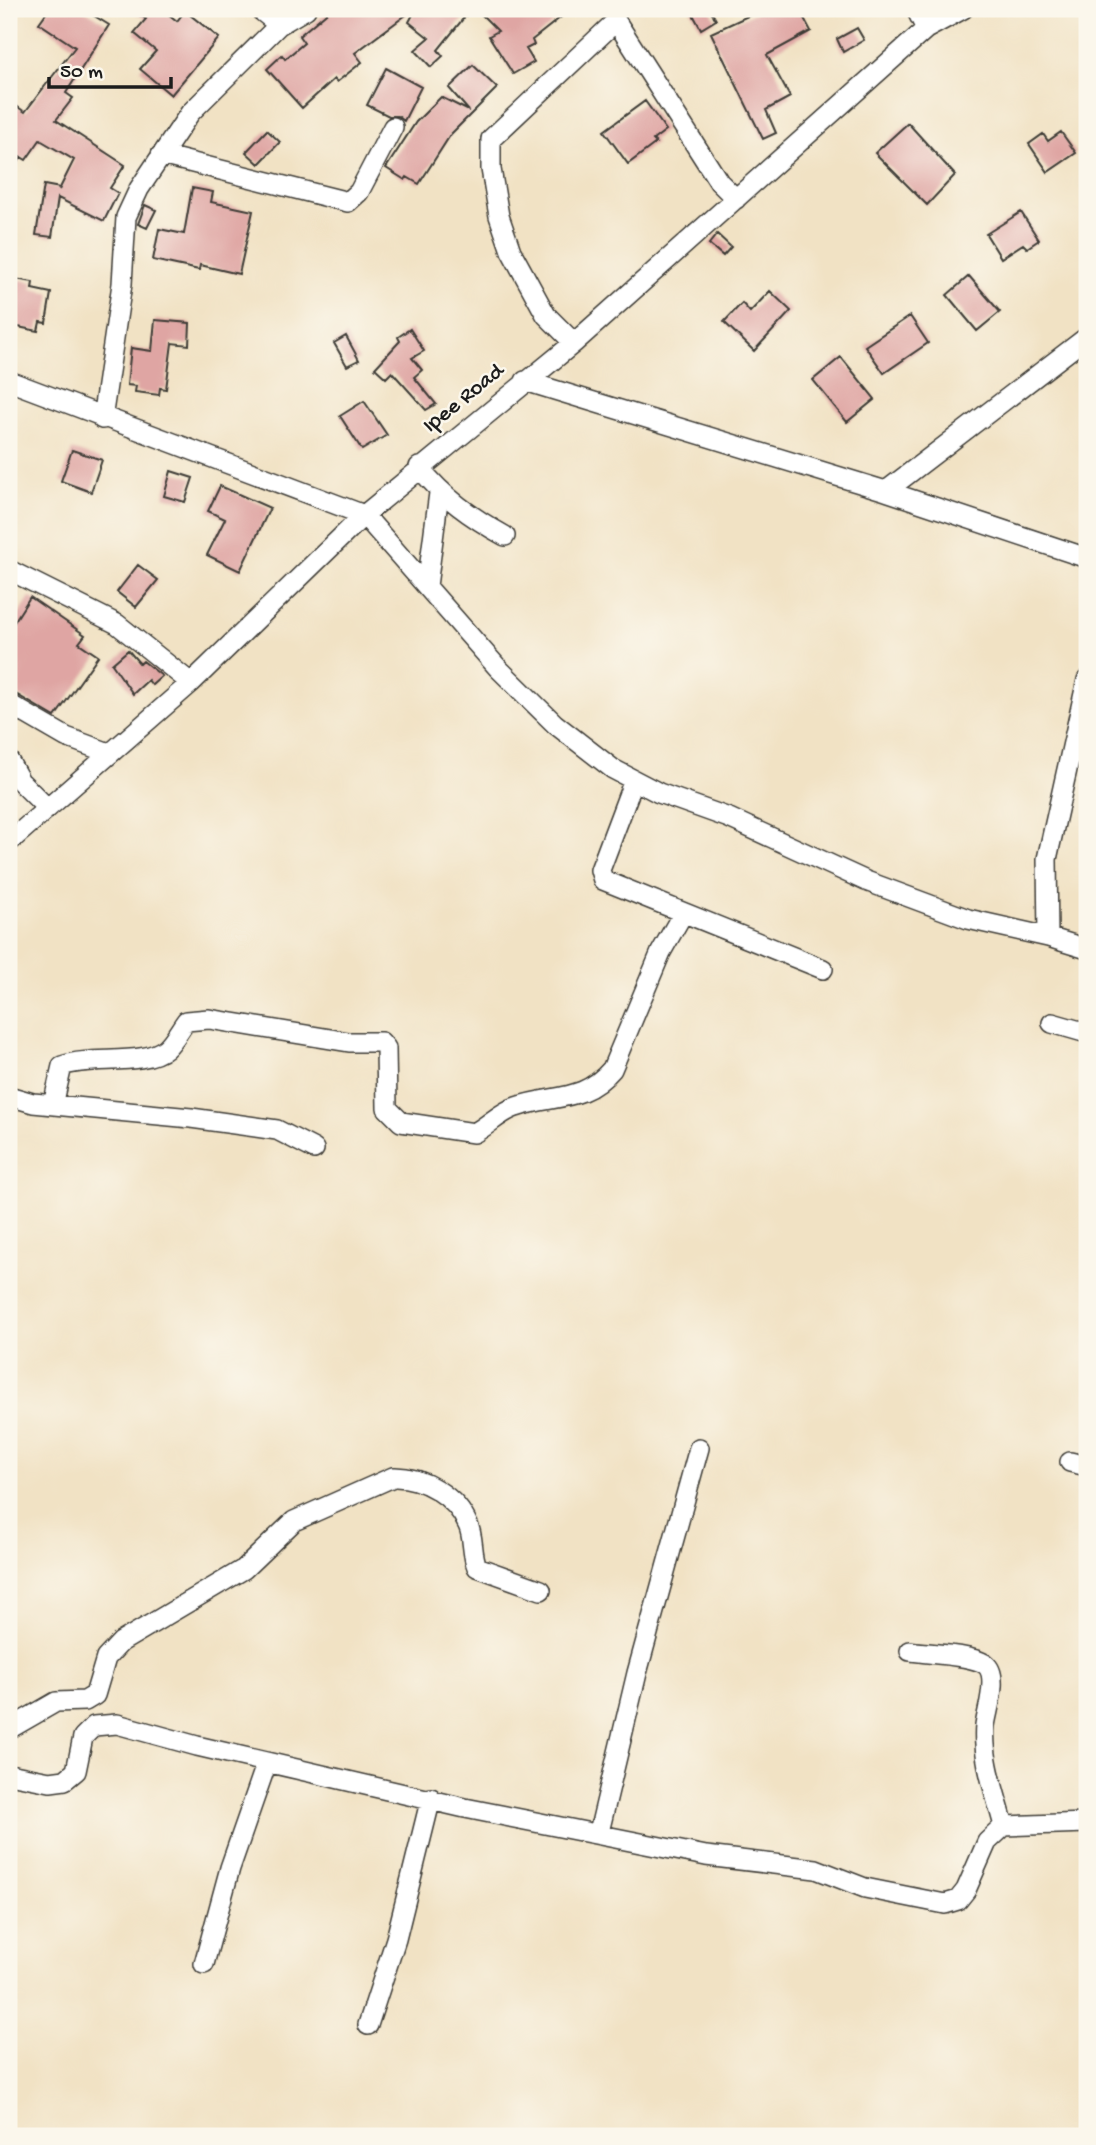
<svg xmlns="http://www.w3.org/2000/svg" width="1096" height="2145" font-family="'Gochi Hand',sans-serif">
	<style>
		.building { fill: #dfa5a3 }
		.lines { fill: none; stroke-linecap: round; stroke-linejoin: round }
		.street-casing { stroke: #3c3a35; stroke-width: 22 }
		.street { stroke: #fff; stroke-width: 19 }
		.labels { text-anchor: middle; dominant-baseline: central; stroke-width: 5; stroke-linejoin: round; paint-order: stroke }
		.street-label { font-size: 23px; fill: #1c1c1c; stroke: #fbf7ec }
	</style>
	<rect width="100%" height="100%" fill="#fbf7ec"/>
	<filter id="ink" filterUnits="userSpaceOnUse"><feTurbulence type="fractalNoise" baseFrequency=".0143" numOctaves="2"/><feDisplacementMap in="SourceGraphic" scale="14" xChannelSelector="R" yChannelSelector="G"/><feConvolveMatrix kernelMatrix="1 2 1 2 8 2 1 2 1" color-interpolation-filters="sRGB"/></filter>
	<filter id="wash" filterUnits="userSpaceOnUse"><feTurbulence type="fractalNoise" baseFrequency=".00686" numOctaves="4" result="noise"/><feDisplacementMap in="SourceGraphic" scale="28" xChannelSelector="R" yChannelSelector="G"/><feGaussianBlur stdDeviation="1.57" result="paint"/><feColorMatrix in="noise" values="0 0 0 0 0 0 0 0 0 0 0 0 0 0 0 0 0 1.4 0 .05"/><feComposite in="paint" operator="in"/></filter>
	<g filter="url(#wash)">
		<rect width="100%" height="100%" fill="#f1e2c4"/>
		<g id="blocks">
			<path class="building" d="M 49,9 L 83,9 L 109,25 L 66,93 L 73,98 L 56,120 L 125,165 L 110,188 L 118,193 L 104,221 L 58,198 L 52,237 L 36,235 L 44,185 L 60,188 L 59,190 L 74,160 L 40,140 L 26,160 L 21,157 L 9,179 L 9,101 L 25,112 L 75,47 L 39,23 Z
				M 129,9 L 162,9 L 177,21 L 185,11 L 219,38 L 171,95 L 140,69 L 156,51 L 134,33 L 146,19 Z
				M 331,9 L 414,9 L 355,53 L 362,62 L 337,82 L 334,79 L 302,108 L 267,69 L 282,55 L 285,59 L 304,43 L 299,36 Z
				M 416,9 L 471,9 L 438,50 L 443,56 L 431,67 L 415,50 L 429,38 L 409,22 Z
				M 476,9 L 555,9 L 561,17 L 532,40 L 534,45 L 526,49 L 534,62 L 513,74 L 489,36 L 498,31 Z
				M 690,9 L 710,9 L 716,20 L 701,29 Z
				M 763,9 L 799,9 L 811,31 L 767,55 L 790,97 L 766,110 L 776,133 L 763,139 L 711,33 Z
				M 857,28 L 864,40 L 843,52 L 837,39 Z
				M 473,65 L 497,88 L 451,134 L 419,184 L 407,177 L 405,180 L 386,168 L 416,122 L 441,97 L 469,111 L 449,88 Z
				M 386,68 L 421,87 L 404,121 L 398,116 L 389,116 L 367,105 Z
				M 645,101 L 666,130 L 653,140 L 656,143 L 628,164 L 604,131 Z
				M 908,123 L 955,175 L 927,205 L 875,153 Z
				M 267,130 L 280,142 L 259,164 L 246,152 Z
				M 1061,132 L 1076,153 L 1048,172 L 1029,144 L 1043,134 L 1048,141 Z
				M 192,188 L 213,192 L 211,202 L 253,211 L 239,274 L 200,265 L 199,270 L 153,260 L 159,229 L 184,234 Z
				M 145,205 L 156,210 L 147,228 L 138,224 Z
				M 1021,212 L 1039,240 L 1027,248 L 1023,244 L 1001,258 L 986,234 Z
				M 717,234 L 731,247 L 723,256 L 709,244 Z
				M 969,276 L 1000,312 L 977,331 L 947,295 Z
				M 9,278 L 33,282 L 32,289 L 51,293 L 46,323 L 40,322 L 38,331 L 13,326 L 15,317 L 9,316 Z
				M 770,291 L 791,311 L 754,351 L 724,322 L 742,303 L 750,312 Z
				M 910,316 L 928,343 L 884,373 L 865,346 Z
				M 155,320 L 190,323 L 189,345 L 172,343 L 166,389 L 160,388 L 159,395 L 135,392 L 136,386 L 127,385 L 131,348 L 152,351 Z
				M 410,329 L 424,351 L 412,358 L 422,370 L 414,377 L 436,404 L 426,410 L 392,372 L 386,378 L 375,368 L 400,341 L 398,337 Z
				M 346,336 L 359,360 L 347,366 L 334,343 Z
				M 841,357 L 875,399 L 847,422 L 813,380 Z
				M 364,401 L 387,435 L 362,450 L 340,416 Z
				M 72,450 L 102,460 L 91,492 L 61,481 Z
				M 171,471 L 193,478 L 185,502 L 164,496 Z
				M 220,486 L 270,508 L 240,571 L 207,555 L 225,519 L 208,511 Z
				M 138,565 L 158,580 L 136,607 L 117,592 Z
				M 30,597 L 85,635 L 79,643 L 98,656 L 55,717 L 9,690 L 9,630 Z
				M 128,650 L 140,664 L 143,661 L 162,676 L 152,685 L 148,680 L 133,694 L 112,664 Z"/>
		</g>
	</g>
	<g filter="url(#ink)">
		<use href="#blocks" fill-opacity="0" stroke="#3c3a35" stroke-width="2"/>
		<g class="lines">
			<defs>
				<path id="street" d="M 259,9 L 279,25
					M 916,9 L 926,29
					M 161,155 L 348,202 L 359,192 L 393,127
					M 574,343 L 546,315 L 511,251 L 499,216 L 491,169 L 491,139 L 616,21 L 719,182 L 736,199
					M 9,381 L 364,515 L 498,668 L 555,724 L 613,769 L 659,793 L 729,818 L 866,881 L 968,919 L 1048,937
					M 525,381 L 886,491 L 1087,558
					M 102,419 L 122,284 L 126,217 L 139,189 L 190,113 L 279,25 L 306,9
					M 419,467 C 444,498 471,517 505,536
					M 886,491 L 1087,337
					M 9,570 L 117,624 L 191,683
					M 427,586 L 439,493
					M 1087,680 L 1047,859 L 1048,937 L 1087,949
					M 9,704 L 66,737 L 109,753
					M 9,761 L 20,781 L 47,808
					M 634,780 L 600,870 L 603,880 L 823,969
					M 9,842 L 191,683 L 364,515 L 574,343 L 926,29 L 963,9
					M 1052,1023 L 1087,1033
					M 9,1096 L 33,1103 L 191,1118 L 277,1130 L 314,1149
					M 53,1105 L 62,1066 C 91,1055 144,1067 166,1048 C 174,1041 180,1029 186,1021 L 209,1019 L 349,1042 L 381,1042 L 386,1048 L 387,1108 L 401,1122 L 474,1133 C 488,1126 500,1112 516,1107 C 554,1094 583,1103 612,1069 L 661,952 L 682,915
					M 1070,1462 L 1087,1466
					M 910,1651 C 928,1654 970,1654 985,1664 C 1000,1675 987,1710 985,1726 C 982,1759 996,1795 1004,1826
					M 9,1729 L 56,1702 L 85,1701 L 95,1695 L 106,1658 L 121,1642 L 244,1569 L 294,1521 L 393,1477 C 422,1476 456,1496 468,1525 C 474,1537 471,1553 477,1567 L 541,1590
					M 9,1774 L 50,1782 L 65,1780 L 76,1771 L 83,1737 L 94,1726 L 117,1724 L 197,1746 L 465,1808 L 706,1856 L 816,1869 L 865,1888 L 945,1904 L 958,1900 L 966,1890 L 987,1842 L 1004,1826 L 1087,1823
					M 599,1832 L 637,1673 L 699,1448
					M 204,1964 L 230,1868 L 267,1762
					M 368,2025 L 396,1939 L 431,1798"/>
			</defs>
			<use href="#street" class="street-casing"/>
			<use href="#street" class="street"/>
		</g>
	</g>
	<g class="labels">
		<g class="street-label">
			<text transform="translate(464 399) rotate(-39)">Ipee Road</text>
		</g>
	</g>
	<rect width="1096" height="2145" fill="none" stroke="#fbf7ec" stroke-width="35"/>
	<path d="M49 77v10h122v-10" fill="none" stroke="#1c1c1c" stroke-width="3.5"/>
	<text x="60" y="77" font-size="21" fill="#1c1c1c" stroke="#fbf7ec" stroke-width="5" paint-order="stroke">50 m</text>
</svg>
